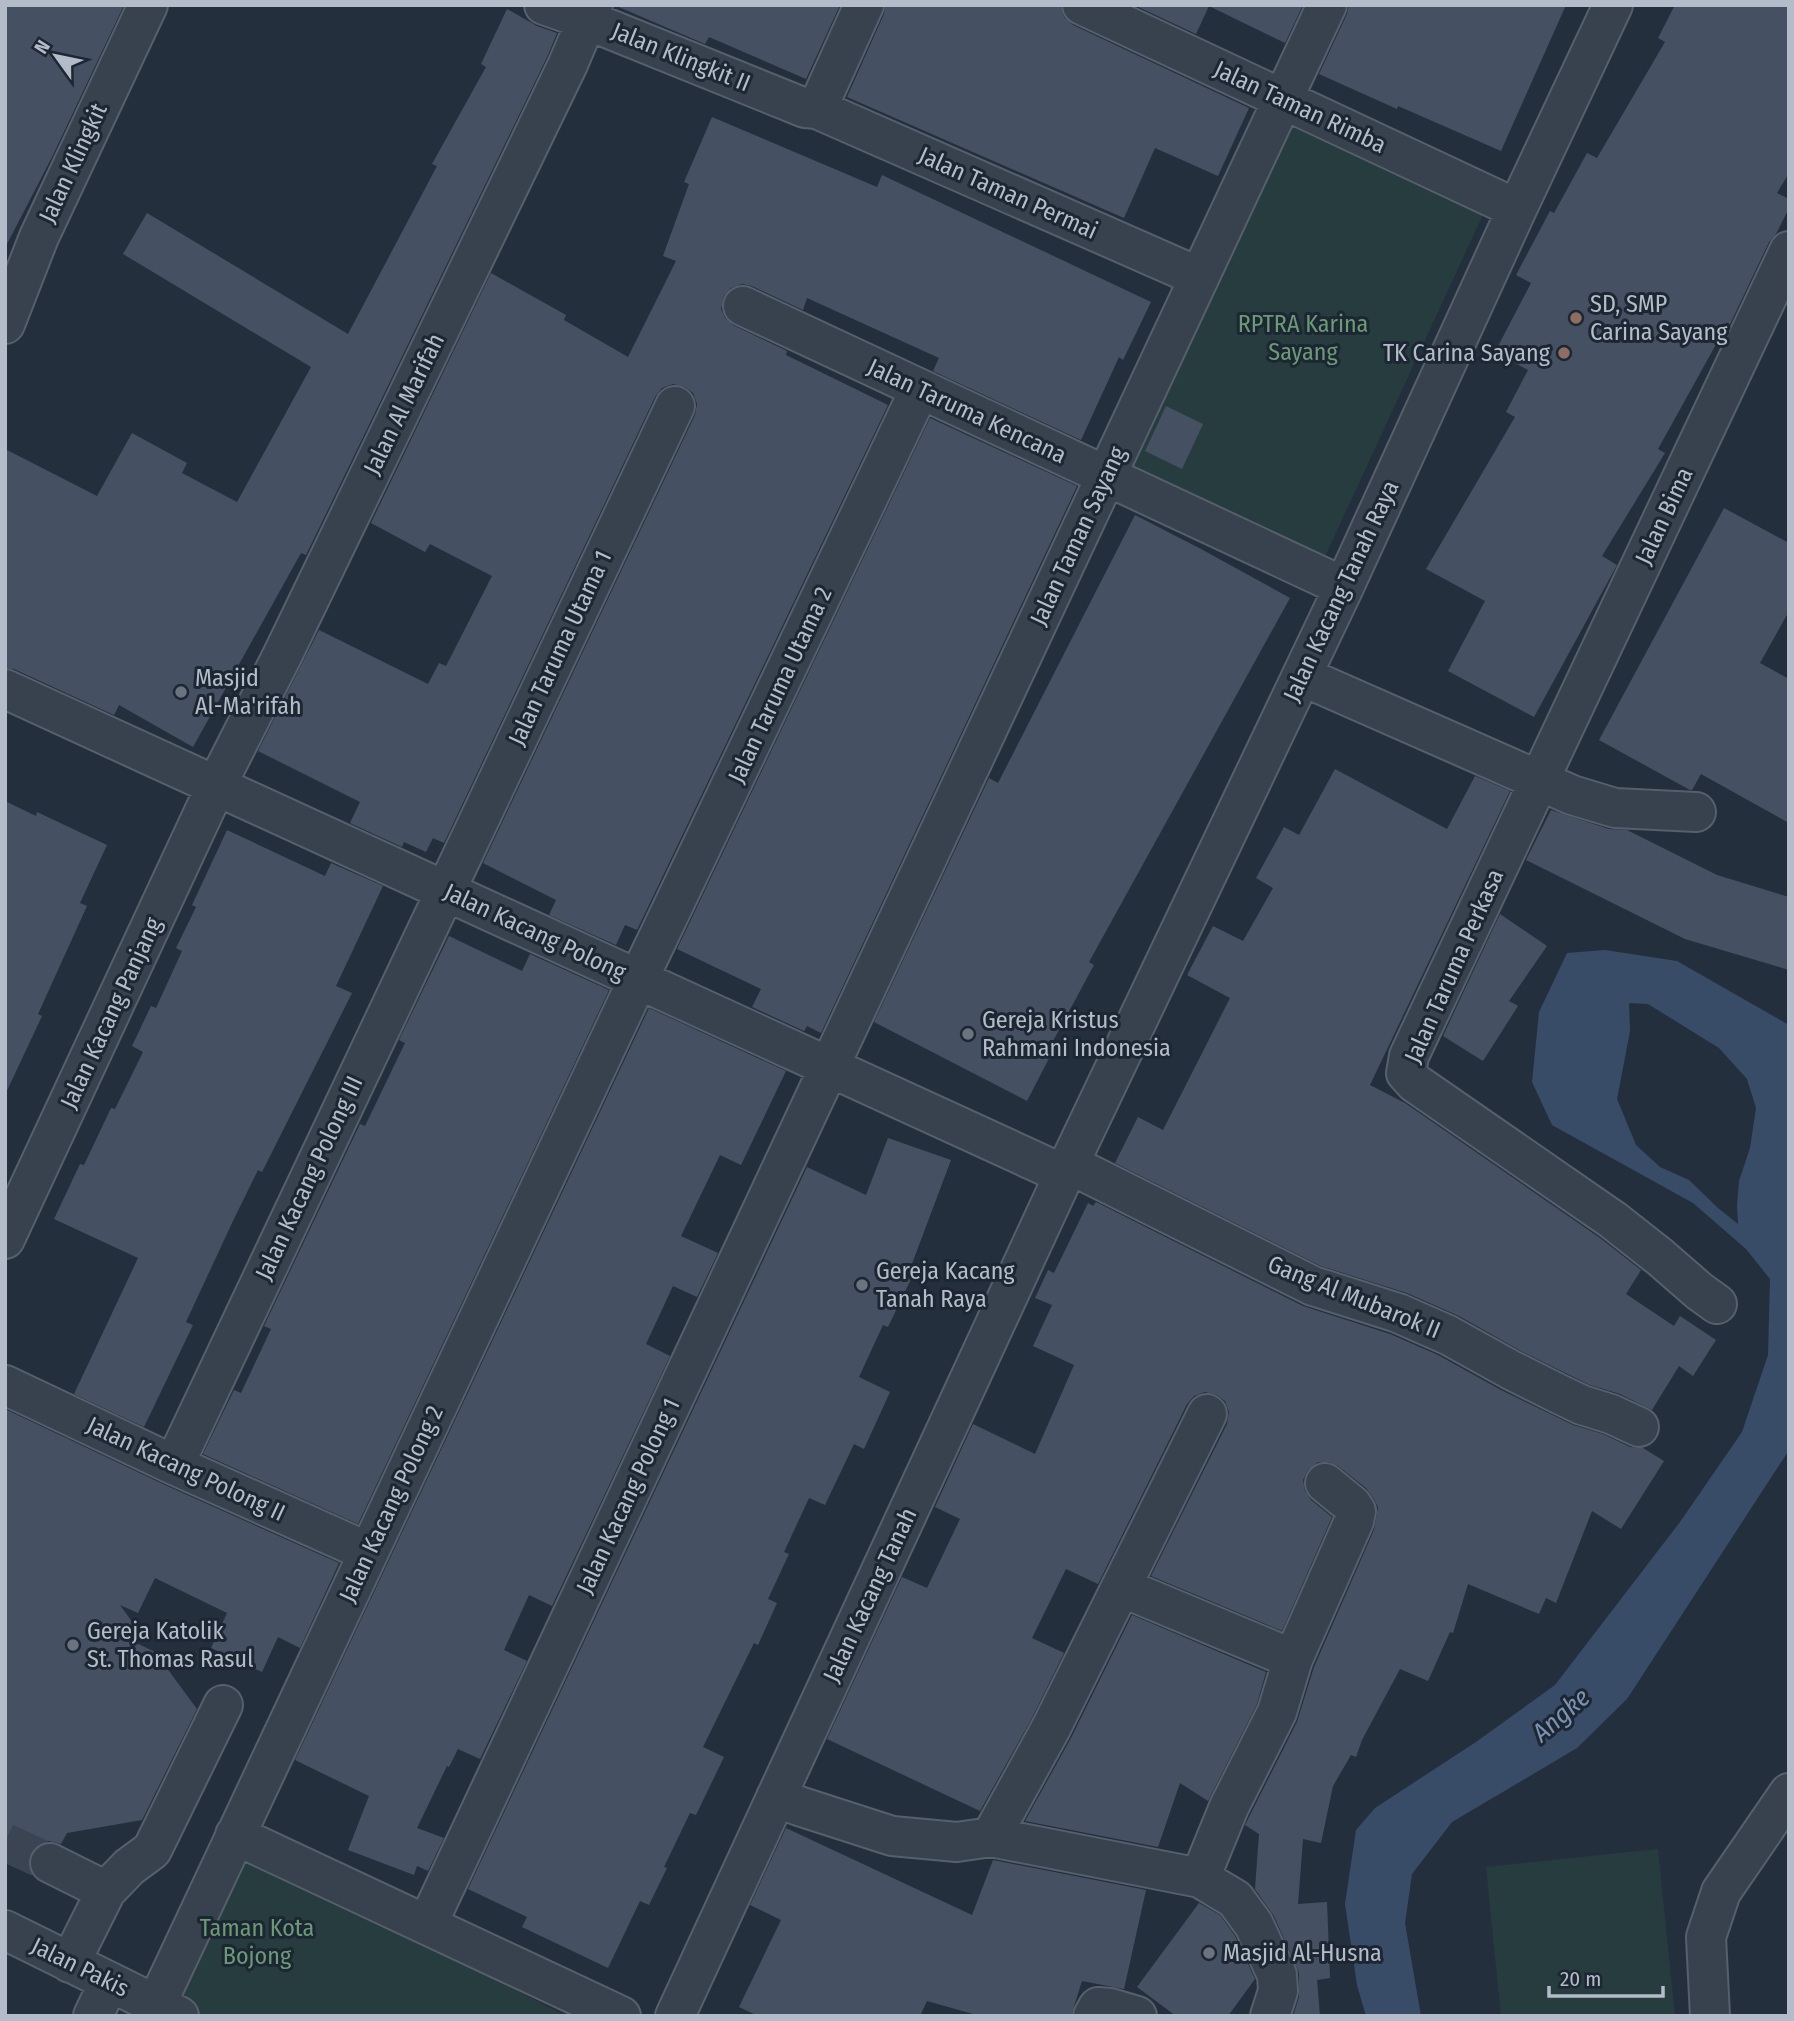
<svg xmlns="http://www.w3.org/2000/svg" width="1794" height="2021" font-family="'Fira Sans Condensed',sans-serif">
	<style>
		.green { fill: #263c3f }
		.water { fill: #394c67; fill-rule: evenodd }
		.building { fill: #455162 }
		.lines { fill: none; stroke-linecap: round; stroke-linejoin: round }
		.minor-tunnel { stroke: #3a4453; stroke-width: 38; stroke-dasharray: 38 19; stroke-linecap: butt }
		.minor-casing { stroke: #565f6c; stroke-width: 42 }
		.minor { stroke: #38414e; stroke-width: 38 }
		.education-dot { fill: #8d6e63; stroke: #1d2633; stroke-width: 2.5 }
		.worship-dot { fill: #6b7280; stroke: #1d2633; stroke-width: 2.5 }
		.labels { text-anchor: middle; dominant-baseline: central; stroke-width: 6; stroke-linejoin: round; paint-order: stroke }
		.street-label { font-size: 24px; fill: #b4bcc9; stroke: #1d2633 }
		.poi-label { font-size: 24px; fill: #b4bcc9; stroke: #1d2633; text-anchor: start }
		.park-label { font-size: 24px; fill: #6b9a76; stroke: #1d2633 }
		.water-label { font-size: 26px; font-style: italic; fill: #7c92b1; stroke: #1d2633 }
	</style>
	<rect width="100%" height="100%" fill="#242f3e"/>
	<path class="green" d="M 1284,115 L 1486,208 L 1323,561 L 1121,469 Z
		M 224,1841 L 566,2016 L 198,2016 L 163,1964 Z
		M 1658,1849 L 1675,2016 L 1501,2016 L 1486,1867 Z"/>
	<path class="water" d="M 1605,950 L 1677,961 L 1789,1025 L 1789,1450 L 1627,1699 L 1577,1748 L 1452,1822 L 1412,1874 L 1405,1923 L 1421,2016 L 1366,2016 L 1357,1985 L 1345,1904 L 1356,1830 L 1375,1808 L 1476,1742 L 1555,1685 L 1680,1522 L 1742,1432 L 1768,1355 L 1770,1279 L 1746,1249 L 1693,1203 L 1552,1125 L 1532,1082 L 1539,1012 L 1567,953 ZM 1629,1003 L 1648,1004 L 1719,1048 L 1747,1079 L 1756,1108 L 1750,1148 L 1739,1181 L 1737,1205 L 1738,1224 L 1718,1208 L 1689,1180 L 1660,1167 L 1636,1145 L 1617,1099 L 1630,1031 Z"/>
	<path class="building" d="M 5,5 L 124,5 L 52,157 L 5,248 Z
		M 614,5 L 840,5 L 806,79 L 709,37 L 705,44 Z
		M 885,5 L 1060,5 L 1064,17 L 1073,25 L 1249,108 L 1218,176 L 1155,148 L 1124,218 L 847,97 L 884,14 Z
		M 1134,5 L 1303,5 L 1285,43 L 1209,6 L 1196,34 Z
		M 1349,5 L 1566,5 L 1501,151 L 1398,106 L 1397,109 L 1319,74 L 1347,14 Z
		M 1675,5 L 1789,5 L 1789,173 L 1777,193 L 1789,199 L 1789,208 L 1776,234 L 1769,242 L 1722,341 L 1719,339 L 1658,449 L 1665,453 L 1602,556 L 1617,565 L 1534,717 L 1448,671 L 1485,601 L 1426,569 L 1515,417 L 1506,412 L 1528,370 L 1495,352 L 1531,283 L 1516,275 L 1550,211 L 1554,213 L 1587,153 L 1597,158 L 1665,42 L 1658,38 Z
		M 507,9 L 537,26 L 557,33 L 548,55 L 306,555 L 301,553 L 193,747 L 119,705 L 114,715 L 14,669 L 5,668 L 5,449 L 97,496 L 132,433 L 187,463 L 182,473 L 237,502 L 311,367 L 123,254 L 147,213 L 348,334 L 437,166 L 432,164 L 486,67 L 481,64 Z
		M 712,117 L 877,187 L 882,175 L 1151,302 L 1123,360 L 1119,357 L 1081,440 L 933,371 L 939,358 L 807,298 L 803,310 L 752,286 L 742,284 L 731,288 L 724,296 L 721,309 L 725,318 L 733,325 L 787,351 L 786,355 L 888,405 L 637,930 L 625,925 L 616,945 L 549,915 L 556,900 L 483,863 L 695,415 L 697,404 L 693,393 L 685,387 L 673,384 L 662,388 L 655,397 L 444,843 L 433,838 L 426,852 L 404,842 L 402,847 L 350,823 L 360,802 L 258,751 L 319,630 L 428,684 L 439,663 L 446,666 L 492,576 L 430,544 L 425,552 L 371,523 L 491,273 L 566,315 L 564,320 L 628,357 L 676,261 L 663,256 L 689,184 L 684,182 Z
		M 1166,406 L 1203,424 L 1182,469 L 1145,451 Z
		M 930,418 L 1077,486 L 821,1033 L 807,1026 L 804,1031 L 752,1007 L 761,989 L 677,949 Z
		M 1724,508 L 1789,543 L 1789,611 L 1760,663 L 1789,679 L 1789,823 L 1701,774 L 1692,790 L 1690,790 L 1599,740 Z
		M 1135,515 L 1201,549 L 1290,598 L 1089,962 L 1094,965 L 1053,1041 L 1057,1043 L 1027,1101 L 874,1022 L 989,778 L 998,783 Z
		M 1335,769 L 1447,829 L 1475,776 L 1510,791 L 1370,1085 L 1405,1103 L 1600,1238 L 1641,1270 L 1626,1294 L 1674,1326 L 1680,1316 L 1716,1340 L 1693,1376 L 1679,1366 L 1652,1410 L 1620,1394 L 1590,1385 L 1521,1351 L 1459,1316 L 1407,1293 L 1321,1266 L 1115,1163 L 1138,1117 L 1163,1130 L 1230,998 L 1187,975 L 1213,926 L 1243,941 L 1273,888 L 1256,878 L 1284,827 L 1299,835 Z
		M 5,801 L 36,816 L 37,812 L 107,845 L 80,903 L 87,906 L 38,1014 L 42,1016 L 5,1095 Z
		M 1551,810 L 1609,829 L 1627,830 L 1717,875 L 1789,897 L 1789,970 L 1685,939 L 1526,860 Z
		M 227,830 L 325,876 L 331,863 L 383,886 L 336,986 L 352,993 L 262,1172 L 258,1170 L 232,1223 L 186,1322 L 193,1325 L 144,1427 L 74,1394 L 138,1258 L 54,1219 L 80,1164 L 84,1165 L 111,1108 L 115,1109 L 143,1052 L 132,1046 L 151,1006 L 156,1008 L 182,951 L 176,948 L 196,907 L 192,905 Z
		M 1500,914 L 1547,946 L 1509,1001 L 1518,1006 L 1483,1061 L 1443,1036 Z
		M 449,936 L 522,971 L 530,954 L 609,990 L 358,1524 L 203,1454 L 234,1390 L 241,1393 L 271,1329 L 264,1326 L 360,1124 L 365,1126 L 405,1043 L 399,1040 Z
		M 649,1008 L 786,1071 L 741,1165 L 720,1155 L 681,1236 L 718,1253 L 697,1297 L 673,1286 L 646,1344 L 670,1356 L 552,1606 L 529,1595 L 504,1650 L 527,1661 L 480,1759 L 458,1749 L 449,1767 L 447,1766 L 417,1828 L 444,1838 L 428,1871 L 417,1866 L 414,1875 L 348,1850 L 369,1796 L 295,1760 Z
		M 888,1138 L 951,1160 L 907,1277 L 911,1279 L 888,1327 L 883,1325 L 859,1377 L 890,1392 L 864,1449 L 854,1444 L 825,1505 L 809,1498 L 784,1552 L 789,1554 L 768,1599 L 777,1603 L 758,1645 L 754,1643 L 703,1747 L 724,1757 L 696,1815 L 690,1813 L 664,1867 L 667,1868 L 649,1905 L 640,1901 L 608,1968 L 522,1927 L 527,1917 L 468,1889 L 807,1167 L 866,1195 Z
		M 1096,1202 L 1303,1306 L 1390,1334 L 1438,1355 L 1501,1390 L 1573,1425 L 1603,1434 L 1630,1447 L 1643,1448 L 1664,1461 L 1621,1529 L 1592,1511 L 1556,1603 L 1546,1598 L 1539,1614 L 1468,1584 L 1453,1633 L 1450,1632 L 1428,1681 L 1400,1669 L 1362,1740 L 1356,1757 L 1351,1755 L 1333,1786 L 1321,1843 L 1303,1839 L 1298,1904 L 1327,1902 L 1330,1978 L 1317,1980 L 1320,2016 L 1293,2016 L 1299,1997 L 1299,1973 L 1274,1916 L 1255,1889 L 1259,1834 L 1245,1825 L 1297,1722 L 1314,1667 L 1374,1530 L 1378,1507 L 1374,1499 L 1366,1488 L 1338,1466 L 1329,1462 L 1318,1462 L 1308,1470 L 1303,1480 L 1305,1491 L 1311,1500 L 1332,1517 L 1282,1631 L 1151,1576 L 1227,1424 L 1229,1412 L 1225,1401 L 1217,1395 L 1205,1392 L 1194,1396 L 1187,1404 L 1098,1584 L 1066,1569 L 1032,1638 L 1064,1653 L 1032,1718 L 980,1811 L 827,1739 L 902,1577 L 927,1588 L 960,1519 L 935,1507 L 973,1424 L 1035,1454 L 1074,1365 L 1033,1346 L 1052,1305 L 1035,1298 L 1048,1270 L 1054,1273 L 1088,1203 L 1093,1206 Z
		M 5,1409 L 165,1485 L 339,1563 L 300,1648 L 278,1637 L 262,1672 L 211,1648 L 227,1613 L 155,1578 L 138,1613 L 120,1605 L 133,1623 L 126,1638 L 155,1652 L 197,1709 L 142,1820 L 67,1833 L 61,1844 L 49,1841 L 39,1844 L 30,1854 L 28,1865 L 32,1875 L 5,1863 Z
		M 1132,1615 L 1266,1672 L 1257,1704 L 1208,1801 L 1180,1783 L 1158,1847 L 1025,1821 L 1071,1738 Z
		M 786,1828 L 972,1915 L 993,1860 L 1146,1890 L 1124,1989 L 1082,1981 L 1071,2016 L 980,2016 L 927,2001 L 920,2016 L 758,2016 L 739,2007 L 781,1920 L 750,1905 Z
		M 1199,1903 L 1220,1915 L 1235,1936 L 1255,1979 L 1228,2016 L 1176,2016 L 1137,1987 Z"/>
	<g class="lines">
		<path class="minor-tunnel" d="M 5,1842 L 50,1863"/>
		<defs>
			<path id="minor" d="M 544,5 L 587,20 L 805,108 L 817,109 L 1199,277
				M 1082,5 L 1517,209
				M 817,109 L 864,5
				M 743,306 L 1344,587
				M 5,324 L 39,237 L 148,5
				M 1302,676 L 1572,795 L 1615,808 L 1696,812
				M 5,689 L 1065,1175
				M 1069,1164 L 1313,1286 L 1398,1313 L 1448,1335 L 1511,1370 L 1559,1394 L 1582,1405 L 1611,1414 L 1639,1427
				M 5,1239 L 216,786 L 282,656 L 568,64 L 593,5
				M 1717,1304 L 1699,1291 L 1660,1257 L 1613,1220 L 1415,1083 L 1406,1073 L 1409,1056 L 1789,251
				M 5,1385 L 174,1465 L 368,1552
				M 174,1465 L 675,406
				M 1121,1587 L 1293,1659
				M 776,1797 L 799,1806 L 892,1836 L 957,1842 L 991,1837 L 1200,1878 L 1235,1899 L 1254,1925 L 1277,1975 L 1278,1991 L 1270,2016
				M 235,1835 L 621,2016
				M 991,1837 L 1051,1728 L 1207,1414
				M 50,1863 L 106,1891
				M 1200,1878 L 1229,1807 L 1277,1712 L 1293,1659 L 1354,1521 L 1356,1511 L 1352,1505 L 1325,1483
				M 427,1925 L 1327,5
				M 5,1930 L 179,2016
				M 70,1963 L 106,1891 L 129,1867 L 152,1850 L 223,1705
				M 156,2005 L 625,1007 L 920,389
				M 93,2016 L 109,1982
				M 675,2016 L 1069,1164 L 1344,587 L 1517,209 L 1613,5
				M 1093,2016 L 1098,2007 L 1110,2008 L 1137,2016
				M 1710,2016 L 1706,1937 L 1721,1892 L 1789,1793"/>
		</defs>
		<use href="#minor" class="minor-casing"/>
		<use href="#minor" class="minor"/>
	</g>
	<g class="education-dot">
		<circle cx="1576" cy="318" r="7"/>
		<circle cx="1564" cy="353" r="7"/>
	</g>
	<g class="worship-dot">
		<circle cx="181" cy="692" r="7"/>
		<circle cx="968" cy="1034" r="7"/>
		<circle cx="862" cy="1285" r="7"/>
		<circle cx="73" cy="1645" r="7"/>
		<circle cx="1209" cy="1953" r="7"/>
	</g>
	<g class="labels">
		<g class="street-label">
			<text transform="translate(681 57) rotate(22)">Jalan Klingkit II</text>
			<text transform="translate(1300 107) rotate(25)">Jalan Taman Rimba</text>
			<text transform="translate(73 163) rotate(-65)">Jalan Klingkit</text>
			<text transform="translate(1008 193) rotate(24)">Jalan Taman Permai</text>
			<text transform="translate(404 404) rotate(-64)">Jalan Al Marifah</text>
			<text transform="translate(967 411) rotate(25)">Jalan Taruma Kencana</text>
			<text transform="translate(1664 516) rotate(-65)">Jalan Bima</text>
			<text transform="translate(1078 536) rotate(-65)">Jalan Taman Sayang</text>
			<text transform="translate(1341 591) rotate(-65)">Jalan Kacang Tanah Raya</text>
			<text transform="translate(560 648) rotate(-65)">Jalan Taruma Utama 1</text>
			<text transform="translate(780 685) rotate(-65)">Jalan Taruma Utama 2</text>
			<text transform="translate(535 932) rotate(25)">Jalan Kacang Polong</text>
			<text transform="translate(1454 966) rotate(-66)">Jalan Taruma Perkasa</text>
			<text transform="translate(111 1013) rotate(-65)">Jalan Kacang Panjang</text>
			<text transform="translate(309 1178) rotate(-65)">Jalan Kacang Polong III</text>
			<text transform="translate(1354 1297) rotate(22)">Gang Al Mubarok II</text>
			<text transform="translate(186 1469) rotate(25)">Jalan Kacang Polong II</text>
			<text transform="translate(628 1496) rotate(-65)">Jalan Kacang Polong 1</text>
			<text transform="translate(391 1504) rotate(-65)">Jalan Kacang Polong 2</text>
			<text transform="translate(870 1595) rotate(-65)">Jalan Kacang Tanah</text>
			<text transform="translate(80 1967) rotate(26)">Jalan Pakis</text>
		</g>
		<g class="poi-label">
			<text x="1590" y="304">SD, SMP<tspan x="1590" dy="28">Carina Sayang</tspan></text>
			<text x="1550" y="353" text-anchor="end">TK Carina Sayang</text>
			<text x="195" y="678">Masjid<tspan x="195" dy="28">Al-Ma'rifah</tspan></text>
			<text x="982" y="1020">Gereja Kristus<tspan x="982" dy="28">Rahmani Indonesia</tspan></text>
			<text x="876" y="1271">Gereja Kacang<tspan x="876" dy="28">Tanah Raya</tspan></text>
			<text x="87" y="1631">Gereja Katolik<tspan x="87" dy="28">St. Thomas Rasul</tspan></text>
			<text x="1223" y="1953">Masjid Al-Husna</text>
		</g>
		<g class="park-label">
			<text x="1303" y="324">RPTRA Karina<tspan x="1303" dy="28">Sayang</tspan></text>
			<text x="257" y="1928">Taman Kota<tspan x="257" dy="28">Bojong</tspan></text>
		</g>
		<g class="water-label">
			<text transform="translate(1561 1715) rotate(-41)">Angke</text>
		</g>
	</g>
	<rect width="1794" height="2021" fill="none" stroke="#b4bcc9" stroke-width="14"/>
	<g transform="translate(56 56) rotate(303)" stroke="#1d2633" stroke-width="5" paint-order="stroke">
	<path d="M0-5L12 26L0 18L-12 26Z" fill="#b4bcc9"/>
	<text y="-10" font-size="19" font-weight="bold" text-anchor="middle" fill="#b4bcc9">N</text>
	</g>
	<path d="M1549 1986v10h114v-10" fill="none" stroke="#b4bcc9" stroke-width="3.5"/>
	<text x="1560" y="1986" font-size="21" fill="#b4bcc9" stroke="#1d2633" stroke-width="5" paint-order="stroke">20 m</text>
</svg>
